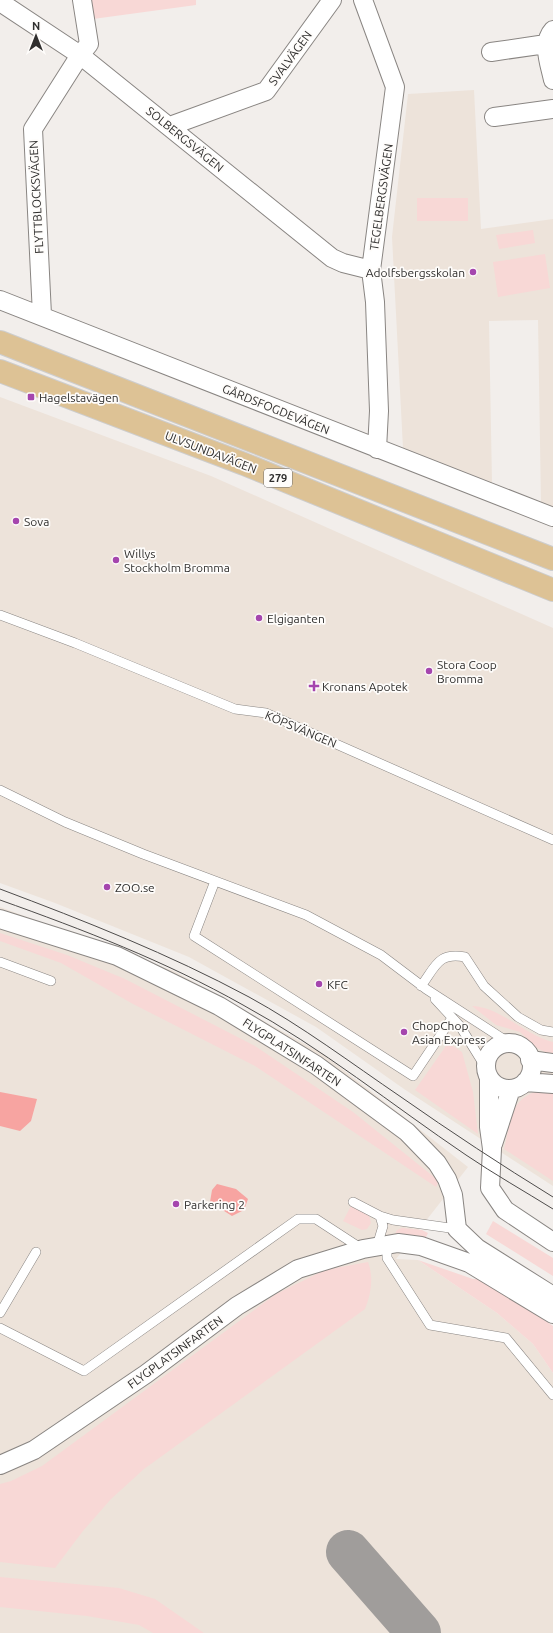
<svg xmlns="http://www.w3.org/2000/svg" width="553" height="1633" font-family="Ubuntu,sans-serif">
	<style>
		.built { fill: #ede3da }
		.green { fill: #f8d8d6 }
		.forest { fill: #f7a4a1 }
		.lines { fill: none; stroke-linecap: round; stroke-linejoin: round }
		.taxiway { stroke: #a09d9b; stroke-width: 44 }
		.lane-casing { stroke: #898582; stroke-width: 10 }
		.street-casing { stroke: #898582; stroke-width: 20 }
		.primary-casing { stroke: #cdcdcd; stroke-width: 24 }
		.lane { stroke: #fff; stroke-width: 9 }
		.street { stroke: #fff; stroke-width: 18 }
		.primary { stroke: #ddc295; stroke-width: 22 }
		.tram { stroke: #4e4c4b; stroke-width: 1 }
		.poi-dot { fill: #a546ae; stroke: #fefcfa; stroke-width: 1.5 }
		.labels { text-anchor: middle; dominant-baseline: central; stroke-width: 3.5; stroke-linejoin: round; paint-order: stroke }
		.shield { fill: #fefcfa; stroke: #6e6c6b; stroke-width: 1 }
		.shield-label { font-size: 11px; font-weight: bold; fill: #302f2e }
		.street-label { font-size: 12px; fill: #302f2e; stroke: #fefcfa }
		.poi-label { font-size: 12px; fill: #302f2e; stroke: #fefcfa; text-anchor: start }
	</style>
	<rect width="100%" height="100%" fill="#f2eeeb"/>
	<path class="built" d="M 474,90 L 481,229 L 553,219 L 553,509 L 541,503 L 538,320 L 489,321 L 492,483 L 403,448 L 392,237 L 408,94 Z
		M 0,397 L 211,476 L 553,628 L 553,1186 L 404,1089 L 316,1027 L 189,957 L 55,903 L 0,883 Z
		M 0,907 L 174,971 L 323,1054 L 468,1167 L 396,1259 L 418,1260 L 497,1313 L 533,1344 L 553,1373 L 553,1633 L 0,1633 Z"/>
	<path class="green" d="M 90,0 L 196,0 L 196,5 L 93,19 Z
		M 417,198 L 468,198 L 468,221 L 417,221 Z
		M 533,230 L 535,243 L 499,249 L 496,235 Z
		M 545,254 L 550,288 L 498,297 L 493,262 Z
		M 0,933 L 67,955 L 125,979 L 255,1046 L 353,1112 L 439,1181 L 436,1187 L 255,1066 L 133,1004 L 61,963 L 0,941 Z
		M 472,1006 C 501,1007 524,1035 553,1042 L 553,1053 L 545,1052 L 537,1048 L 520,1032 L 496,1025 Z
		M 448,1043 L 462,1052 L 473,1092 L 478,1134 L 415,1090 Z
		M 542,1090 L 553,1093 L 553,1181 L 504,1149 C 511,1122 509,1097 542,1090 Z
		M 351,1206 L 369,1215 L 371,1223 L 367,1229 L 362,1230 L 343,1221 Z
		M 493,1221 L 553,1258 L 553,1276 L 486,1234 Z
		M 402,1228 L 422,1230 L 428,1233 L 426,1237 L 394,1236 L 397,1230 Z
		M 418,1260 L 473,1279 L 484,1279 L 553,1326 L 553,1373 L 533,1344 L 497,1313 Z
		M 368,1262 C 374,1278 371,1294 365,1309 L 144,1469 L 111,1499 L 83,1531 L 55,1568 L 0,1562 L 0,1484 L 11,1481 L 42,1466 L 276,1294 L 325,1270 Z
		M 0,1577 L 119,1588 L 155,1599 L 204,1633 L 153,1633 L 139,1625 L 87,1616 L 0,1607 Z"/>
	<path class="forest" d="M 0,1092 L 37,1099 L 31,1121 L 20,1131 L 0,1126 Z
		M 217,1184 L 236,1189 L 248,1199 L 244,1210 L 232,1216 L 210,1202 L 212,1190 Z"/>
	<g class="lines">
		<path class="taxiway" d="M 348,1552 L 419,1633"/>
		<defs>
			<path id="lane" d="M 0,615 L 75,643 L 235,709 L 266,713 L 553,840
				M 0,790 L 65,822 L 143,854 L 306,915 L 381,955 L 426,989 L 511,1044
				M 215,881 L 194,936 L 413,1076 L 452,1018
				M 0,962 L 51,981
				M 421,986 C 436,966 438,952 465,957 L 484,986 L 518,1017 L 541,1030 L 553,1032
				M 435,999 L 460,1026 L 486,1068
				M 353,1202 L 380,1216 L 393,1220 L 457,1229
				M 387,1244 L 387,1258 L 430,1325 L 506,1338 L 553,1395
				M 377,1246 L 383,1226 L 380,1216
				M 0,1313 L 36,1252
				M 0,1328 L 84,1371 L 298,1219 L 316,1219 L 362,1249"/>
			<path id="street" d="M 363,0 L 395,87 L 371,270 L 375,302 L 379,411 L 377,449
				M 0,2 L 80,55 L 332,258 L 343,263 L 371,270
				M 553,30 C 541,43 550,65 553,80
				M 491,52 L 546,44
				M 494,117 L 553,109
				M 170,126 L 266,91 L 332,0
				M 0,300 L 553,517
				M 42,315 L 33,129 L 80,55 L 89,44 L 82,0
				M 0,919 L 117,956 L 219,1006 L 316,1065 L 407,1132 L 437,1163 L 447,1179 L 453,1195 L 457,1229 L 477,1248 L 553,1296
				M486 1066a23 23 0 1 1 46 0a23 23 0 1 1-46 0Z
				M 530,1060 L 553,1063
				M 489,1078 L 489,1127 L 492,1149 L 490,1188 L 505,1210 L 553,1242
				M 525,1082 L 553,1084
				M 493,1144 L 511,1089
				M 0,1465 L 34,1450 L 146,1374 L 237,1306 L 298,1269 L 363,1249 L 398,1243 L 421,1246 L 469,1263 L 553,1314"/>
			<path id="primary" d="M 0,342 L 553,559
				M 0,371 L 244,464 L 553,590"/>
		</defs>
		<use href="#lane" class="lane-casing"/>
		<use href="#street" class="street-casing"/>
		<use href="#primary" class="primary-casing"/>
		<use href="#lane" class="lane"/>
		<use href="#street" class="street"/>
		<use href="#primary" class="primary"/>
		<path class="tram" d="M 0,889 C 85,921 169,954 249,997 C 302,1026 351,1063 401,1097 C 451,1132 501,1165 553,1197
			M 0,900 C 84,930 165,961 243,1005 C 322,1048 392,1105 466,1155 C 494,1174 524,1191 553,1209"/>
	</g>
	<g class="poi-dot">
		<circle cx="473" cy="272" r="4"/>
		<rect x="27" y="393" width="8" height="8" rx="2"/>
		<circle cx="16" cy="521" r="4"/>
		<circle cx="116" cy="560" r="4"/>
		<circle cx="259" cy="618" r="4"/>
		<circle cx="429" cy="671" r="4"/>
		<path d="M312 680h4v4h4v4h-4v4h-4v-4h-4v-4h4z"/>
		<circle cx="107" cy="887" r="4"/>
		<circle cx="319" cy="984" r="4"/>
		<circle cx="404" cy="1032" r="4"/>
		<circle cx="176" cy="1204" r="4"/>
	</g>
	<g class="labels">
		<rect class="shield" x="264" y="469" width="28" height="18" rx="3"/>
		<g class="shield-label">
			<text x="278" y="478">279</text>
		</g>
		<g class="street-label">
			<text transform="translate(290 58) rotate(-54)">SVALVÄGEN</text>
			<text transform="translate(185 139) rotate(39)">SOLBERGSVÄGEN</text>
			<text transform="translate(36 197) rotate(-93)">FLYTTBLOCKSVÄGEN</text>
			<text transform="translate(381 197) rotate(-82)">TEGELBERGSVÄGEN</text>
			<text transform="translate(276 409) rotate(22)">GÅRDSFOGDEVÄGEN</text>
			<text transform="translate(211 452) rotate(21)">ULVSUNDAVÄGEN</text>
			<text transform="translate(301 729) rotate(23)">KÖPSVÄNGEN</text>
			<text transform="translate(292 1052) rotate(33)">FLYGPLATSINFARTEN</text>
			<text transform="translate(175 1352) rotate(-36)">FLYGPLATSINFARTEN</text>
		</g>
		<g class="poi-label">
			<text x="465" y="272" text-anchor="end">Adolfsbergsskolan</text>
			<text x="39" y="397">Hagelstavägen</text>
			<text x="24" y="521">Sova</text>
			<text x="124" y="553">Willys<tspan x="124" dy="14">Stockholm Bromma</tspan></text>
			<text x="267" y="618">Elgiganten</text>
			<text x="437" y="664">Stora Coop<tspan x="437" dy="14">Bromma</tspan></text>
			<text x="322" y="686">Kronans Apotek</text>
			<text x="115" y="887">ZOO.se</text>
			<text x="327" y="984">KFC</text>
			<text x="412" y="1025">ChopChop<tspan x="412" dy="14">Asian Express</tspan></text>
			<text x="184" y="1204">Parkering 2</text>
		</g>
	</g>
	<g transform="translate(36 36)" stroke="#fefcfa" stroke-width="3" paint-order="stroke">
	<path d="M0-3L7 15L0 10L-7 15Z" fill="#302f2e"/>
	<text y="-6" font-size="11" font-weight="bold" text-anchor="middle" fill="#302f2e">N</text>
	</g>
</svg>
